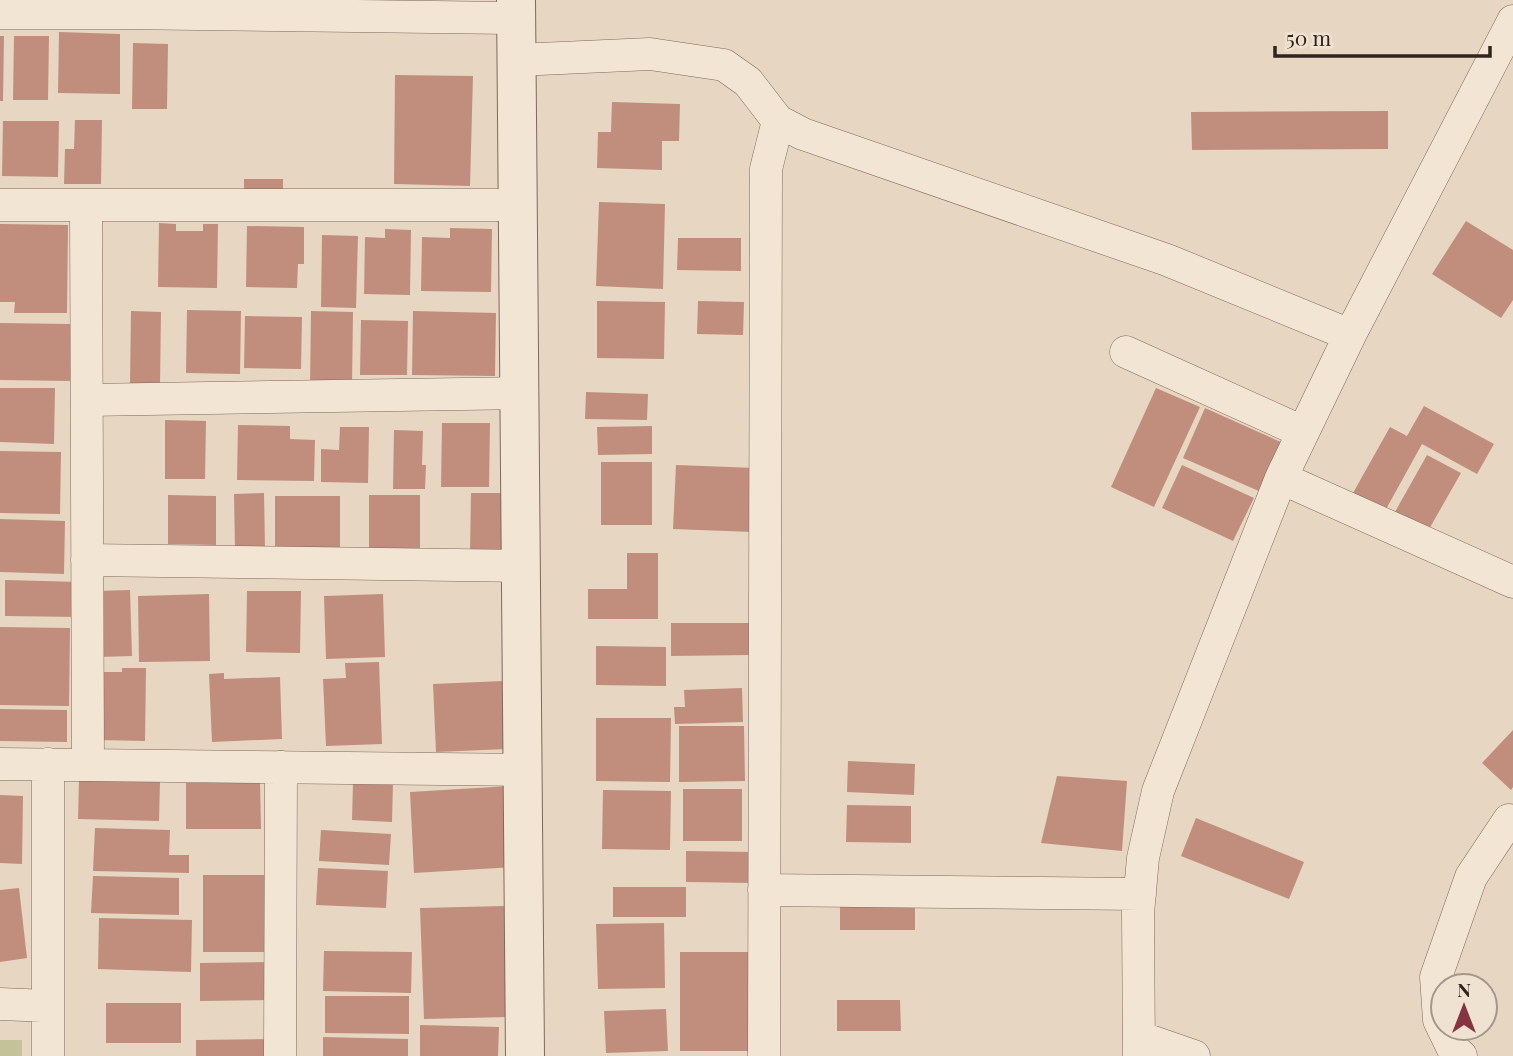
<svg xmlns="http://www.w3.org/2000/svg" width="1513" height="1056" font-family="'Playfair Display',serif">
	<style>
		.green { fill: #c4c298 }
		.building { fill: #c18e7d }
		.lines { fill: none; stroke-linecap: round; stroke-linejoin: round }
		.minor-casing { stroke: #7f695c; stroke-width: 33 }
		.tertiary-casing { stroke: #7f695c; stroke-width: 40 }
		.minor { stroke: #f3e5d4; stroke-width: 32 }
		.tertiary { stroke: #f3e5d4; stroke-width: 38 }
	</style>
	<rect width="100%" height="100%" fill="#e7d6c2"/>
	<path class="green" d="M 0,1040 L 22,1040 L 22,1056 L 0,1056 Z"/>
	<path class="building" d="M 59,32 L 120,34 L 120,94 L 58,93 Z
		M 0,36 L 4,36 L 3,101 L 0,101 Z
		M 14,36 L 49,36 L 48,100 L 13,100 Z
		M 133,43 L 168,44 L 167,109 L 132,109 Z
		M 395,75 L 473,76 L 470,186 L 394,184 Z
		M 612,102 L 680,104 L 679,141 L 662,141 L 662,170 L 597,168 L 598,132 L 611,132 Z
		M 1388,111 L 1388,149 L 1192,150 L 1191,112 Z
		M 75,120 L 102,120 L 101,184 L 64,184 L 65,149 L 74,149 Z
		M 3,121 L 59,121 L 58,177 L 2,176 Z
		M 244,179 L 283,179 L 283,201 L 244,200 Z
		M 599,202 L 665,204 L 663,289 L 596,286 Z
		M 1466,221 L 1513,250 L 1513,300 L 1501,318 L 1432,274 Z
		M 159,223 L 176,224 L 176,231 L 203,231 L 203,224 L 218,224 L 217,288 L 158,287 Z
		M 0,224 L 68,225 L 67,313 L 14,313 L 15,302 L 0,302 Z
		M 247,226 L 304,227 L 304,264 L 298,264 L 297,288 L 246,287 Z
		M 450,228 L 492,229 L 491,292 L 421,291 L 422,237 L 450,238 Z
		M 385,229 L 411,230 L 410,295 L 364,294 L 365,237 L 385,238 Z
		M 322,235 L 358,236 L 356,308 L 321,307 Z
		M 678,238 L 741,238 L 741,271 L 677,270 Z
		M 597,301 L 665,302 L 664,359 L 597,358 Z
		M 698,301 L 744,302 L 743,335 L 697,334 Z
		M 187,310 L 241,311 L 240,374 L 186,373 Z
		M 131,311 L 161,312 L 160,384 L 130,384 Z
		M 311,311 L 353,312 L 352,386 L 310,386 Z
		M 413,311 L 496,313 L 495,376 L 412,375 Z
		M 245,316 L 302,317 L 301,369 L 244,368 Z
		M 361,320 L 408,321 L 407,375 L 360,375 Z
		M 0,323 L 71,324 L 70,381 L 0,380 Z
		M 0,388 L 55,388 L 54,444 L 0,442 Z
		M 1156,388 L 1200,407 L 1154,507 L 1111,487 Z
		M 586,392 L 648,394 L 647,420 L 585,419 Z
		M 1424,406 L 1494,444 L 1477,474 L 1422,444 L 1385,511 L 1353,493 L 1390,427 L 1407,436 Z
		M 1205,408 L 1283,443 L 1261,492 L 1183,458 Z
		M 165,420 L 206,421 L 205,479 L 165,479 Z
		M 442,423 L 490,423 L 489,487 L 441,487 Z
		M 238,425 L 290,426 L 290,439 L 315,440 L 314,481 L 237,480 Z
		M 652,426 L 652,454 L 598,455 L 597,427 Z
		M 340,427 L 369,427 L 368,483 L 321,482 L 321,449 L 339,450 Z
		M 394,430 L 423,431 L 422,465 L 426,465 L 425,489 L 393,489 Z
		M 0,451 L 61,452 L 60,514 L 0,513 Z
		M 1427,455 L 1461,473 L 1424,538 L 1391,519 Z
		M 601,462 L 652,462 L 652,525 L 601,525 Z
		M 676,465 L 756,468 L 753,532 L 673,529 Z
		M 1182,465 L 1254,498 L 1233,541 L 1162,508 Z
		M 264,493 L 265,549 L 235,550 L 234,494 Z
		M 471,493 L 503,493 L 502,552 L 470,552 Z
		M 168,495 L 216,496 L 216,545 L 168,544 Z
		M 369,495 L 420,495 L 420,553 L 369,553 Z
		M 275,496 L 340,496 L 340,551 L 275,551 Z
		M 0,519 L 65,521 L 64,574 L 0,572 Z
		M 627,553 L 658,553 L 658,619 L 588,619 L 588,589 L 627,589 Z
		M 5,580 L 80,582 L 79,617 L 5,616 Z
		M 130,590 L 132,656 L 98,657 L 96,591 Z
		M 247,591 L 301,591 L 300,653 L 246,652 Z
		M 209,594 L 210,661 L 139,662 L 138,596 Z
		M 383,594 L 385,657 L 326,659 L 324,596 Z
		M 671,623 L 750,623 L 750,655 L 671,656 Z
		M 0,627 L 70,628 L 69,706 L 0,705 Z
		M 596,646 L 666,647 L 666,686 L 596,685 Z
		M 379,662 L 382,744 L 326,746 L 323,679 L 346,678 L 345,663 Z
		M 122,668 L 146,668 L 145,741 L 98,740 L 99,672 L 122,672 Z
		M 224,673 L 224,679 L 280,677 L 282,739 L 212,742 L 209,674 Z
		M 503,681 L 507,749 L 436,752 L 433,684 Z
		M 742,688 L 743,722 L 675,724 L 674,707 L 685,707 L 684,690 Z
		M 0,709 L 67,710 L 67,742 L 0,741 Z
		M 596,718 L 671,718 L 670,782 L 596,781 Z
		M 679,726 L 744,726 L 745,781 L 679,782 Z
		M 1513,730 L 1513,787 L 1511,790 L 1482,763 Z
		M 848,761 L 915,764 L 914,795 L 847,792 Z
		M 1057,776 L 1127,781 L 1122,851 L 1041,843 Z
		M 79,779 L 160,782 L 159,821 L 78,819 Z
		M 353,782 L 393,784 L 392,822 L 352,820 Z
		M 186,783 L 260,783 L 261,829 L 186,829 Z
		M 511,786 L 515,867 L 414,873 L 410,792 Z
		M 683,789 L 742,789 L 742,841 L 683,841 Z
		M 603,790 L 671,791 L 670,850 L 602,849 Z
		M 0,795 L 23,796 L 22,864 L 0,863 Z
		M 847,805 L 911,806 L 911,843 L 846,842 Z
		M 1196,818 L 1304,862 L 1289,899 L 1181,856 Z
		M 95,828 L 170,830 L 169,855 L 189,855 L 189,873 L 93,871 Z
		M 321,830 L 391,834 L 389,865 L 319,861 Z
		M 686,851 L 755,852 L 754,883 L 686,882 Z
		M 318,868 L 388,871 L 386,908 L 316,905 Z
		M 203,875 L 270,875 L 270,952 L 203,952 Z
		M 93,876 L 179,878 L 179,915 L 91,913 Z
		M 613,887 L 686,887 L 686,917 L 613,917 Z
		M 19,888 L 27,958 L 0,962 L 0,890 Z
		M 840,899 L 915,899 L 915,930 L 840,930 Z
		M 504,906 L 508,1017 L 424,1019 L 420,908 Z
		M 99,918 L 192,920 L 191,972 L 98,969 Z
		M 664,923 L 665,988 L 598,989 L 596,924 Z
		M 324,951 L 412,952 L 411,993 L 323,991 Z
		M 680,952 L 751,952 L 751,1051 L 680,1051 Z
		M 271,962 L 271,1000 L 200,1001 L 200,963 Z
		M 325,996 L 409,996 L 409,1034 L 325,1033 Z
		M 837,1000 L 900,1000 L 901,1031 L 837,1031 Z
		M 106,1003 L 181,1003 L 181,1043 L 106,1043 Z
		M 666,1009 L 668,1051 L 606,1053 L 604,1011 Z
		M 420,1025 L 499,1027 L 498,1056 L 420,1056 Z
		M 323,1037 L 408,1039 L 408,1056 L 323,1056 Z
		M 273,1039 L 273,1056 L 196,1056 L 196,1040 Z"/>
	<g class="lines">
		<defs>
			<path id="minor" d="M 0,13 L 118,13 L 516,18
				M 517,60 L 650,54 L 724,65 L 748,82 L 778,121 L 803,134 L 1167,260 L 1350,335
				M 0,205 L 518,205
				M 86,205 L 88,764
				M 1126,352 L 1303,432
				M 87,400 L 519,393
				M 1281,478 L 1513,582
				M 87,560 L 521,566
				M 0,764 L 522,770
				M 764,890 L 1140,894
				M 0,1004 L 48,1006
				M 1139,1037 L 1194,1056
				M 48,1056 L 48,764
				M 280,1056 L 281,767
				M 764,1056 L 766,169 L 778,121
				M 1139,1056 L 1138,913 L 1143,858 L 1158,791 L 1281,478 L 1350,335 L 1513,21
				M 1461,1056 L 1453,1049 L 1439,1020 L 1436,977 L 1471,877 L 1509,820"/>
			<path id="tertiary" d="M 516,0 L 525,1056"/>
		</defs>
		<use href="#minor" class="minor-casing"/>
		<use href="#tertiary" class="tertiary-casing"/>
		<use href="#minor" class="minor"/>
		<use href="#tertiary" class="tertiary"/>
	</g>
	<g transform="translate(1464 1007)"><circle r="33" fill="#f0e2d1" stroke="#a49689" stroke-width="2"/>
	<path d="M0-5L12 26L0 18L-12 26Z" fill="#863442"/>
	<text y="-10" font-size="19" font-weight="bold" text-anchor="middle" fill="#31241e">N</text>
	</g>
	<path d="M1275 46v10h215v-10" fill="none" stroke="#31241e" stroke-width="3.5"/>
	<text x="1286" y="46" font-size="21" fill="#31241e" stroke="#f0e2d1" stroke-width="5" paint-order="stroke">50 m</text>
</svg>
